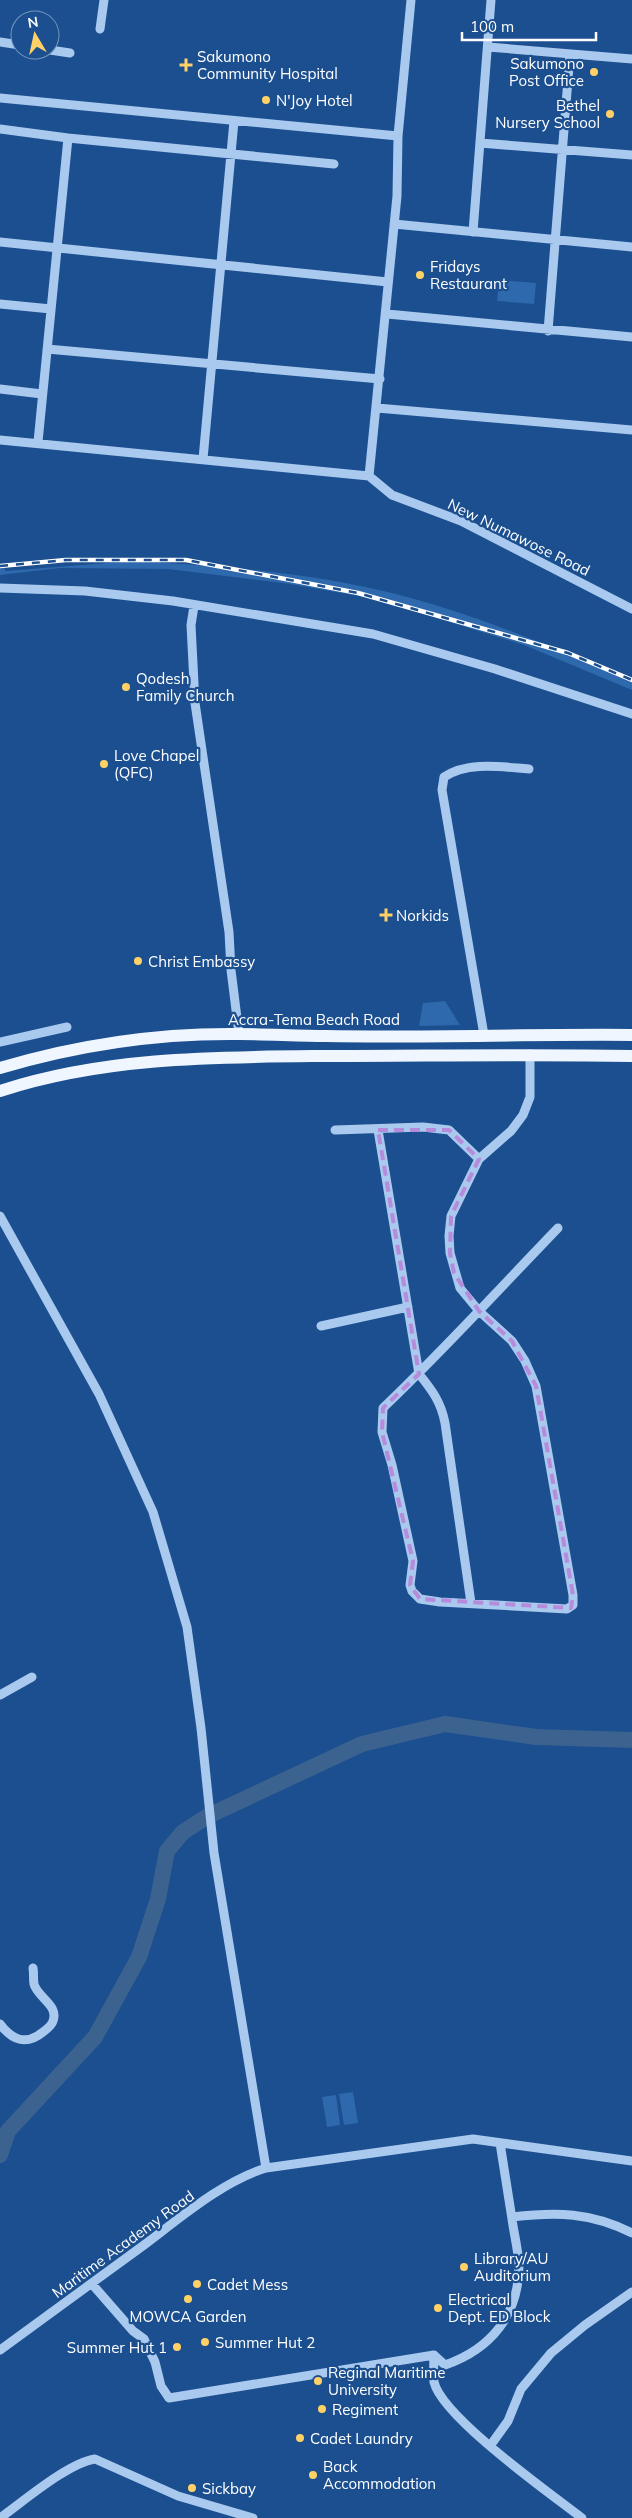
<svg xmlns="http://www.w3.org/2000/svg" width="632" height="2518" font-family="Mulish,sans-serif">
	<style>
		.green { fill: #2e69ad }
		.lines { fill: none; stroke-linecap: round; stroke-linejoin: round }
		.river { stroke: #3c6290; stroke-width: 16 }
		.minor { stroke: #a9c9ee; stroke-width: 9 }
		.major { stroke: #f0f6ff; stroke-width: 12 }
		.rail-casing { stroke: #fff; stroke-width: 4.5 }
		.rail { stroke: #1b4f8f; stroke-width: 2.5; stroke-dasharray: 8; stroke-linecap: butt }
		.marked { fill: none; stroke: #b68bdc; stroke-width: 4; stroke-dasharray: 10 6; stroke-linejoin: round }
		.poi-dot { fill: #ffd166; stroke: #1b4f8f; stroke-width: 2 }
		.labels { text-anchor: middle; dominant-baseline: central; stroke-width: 4.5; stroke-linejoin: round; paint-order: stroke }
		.poi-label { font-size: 15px; fill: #fff; stroke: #1b4f8f; text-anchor: start }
		.street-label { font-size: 15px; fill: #fff; stroke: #1b4f8f }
	</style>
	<rect width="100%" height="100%" fill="#1b4f8f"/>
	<path class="green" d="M 499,280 L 536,283 L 534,304 L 497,301 Z
		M 133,561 C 226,566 321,573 411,598 C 487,619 559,650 632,679 L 632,690 L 524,645 L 376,599 L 290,584 L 168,569 L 60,568 L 0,575 L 0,565 L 4,564 L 5,571 Z
		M 445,1001 L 460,1025 L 419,1026 L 423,1003 Z
		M 353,2092 L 358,2123 L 344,2125 L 339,2094 Z
		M 336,2095 L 340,2125 L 327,2127 L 322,2097 Z"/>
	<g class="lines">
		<path class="river" d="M 0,2155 L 8,2131 L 95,2037 L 139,1957 L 158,1899 L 167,1851 L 183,1832 L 208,1816 L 362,1744 L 445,1724 L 536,1737 L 632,1740"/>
		<path class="minor" d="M 100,29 L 104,0
			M 0,42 L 20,45
			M 488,47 L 632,59
			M 50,50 L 70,53
			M 0,98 L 398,136 L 411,0
			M 0,129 L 68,138 L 334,164
			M 480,143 L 632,155
			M 394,224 L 632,247
			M 473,232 L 491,0
			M 0,242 L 388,282
			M 0,304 L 51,309
			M 387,314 L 632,337
			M 548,331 L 570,54
			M 47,349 L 380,379
			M 0,389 L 42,394
			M 377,408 L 632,430
			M 0,440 L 369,476
			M 38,442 L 68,138
			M 203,459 L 234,121
			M 369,476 L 397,196 L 398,136
			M 369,476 L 392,495 L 461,521 L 632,609
			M 0,588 L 85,591 L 173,601 L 373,634 L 495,669 L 632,714
			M 194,606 L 191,625 L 195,703 L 229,932 L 231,970 L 239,1034
			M 484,1035 L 442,790 L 444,777 C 468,761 502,767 529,769
			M 0,1042 L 67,1027
			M 530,1054 L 530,1097 L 523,1115 L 511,1131 L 479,1159 L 451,1216 L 449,1236 L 450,1253 L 460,1288 L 479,1311 L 512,1341 L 525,1361 L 536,1386 L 573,1595 L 573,1605 L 567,1609 L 440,1602 L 420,1599 L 412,1591 L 410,1585 L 413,1561 L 392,1465 L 382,1432 L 383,1408 C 444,1350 500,1288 558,1228
			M 335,1130 L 423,1127 L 449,1130 L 479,1159
			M 378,1130 L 419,1374 C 432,1390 441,1402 445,1423 L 471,1603
			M 0,1216 L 99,1394 L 153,1512 L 187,1627 L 201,1728 L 214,1853 L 266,2168
			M 321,1326 L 408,1307
			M 0,1695 L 32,1677
			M 0,2024 C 12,2040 26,2046 43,2032 C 47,2029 52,2025 53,2021 C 59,2005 37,1997 34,1984 C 33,1979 34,1973 33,1968
			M 512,2217 C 557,2212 590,2212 632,2233
			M 92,2284 L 133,2331 L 144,2339 L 155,2362 L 161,2386 L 169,2398 L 434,2355
			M 0,2350 C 48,2315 96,2280 144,2245 C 180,2218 223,2181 266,2168 L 473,2139 L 632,2161
			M 434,2355 L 445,2365 C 491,2349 519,2315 519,2265 C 518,2249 514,2234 512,2219 C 508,2194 504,2168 500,2143
			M 434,2355 C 434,2363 433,2373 434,2382 C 442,2417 551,2494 582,2518
			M 490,2446 L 508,2421 L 521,2389 L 551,2353 L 585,2325 L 632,2292
			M 0,2518 C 24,2501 68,2463 95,2459 L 178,2496 L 253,2518"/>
		<path class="major" d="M 0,1068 C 77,1045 158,1033 239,1034 C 268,1034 297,1036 326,1036 C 428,1038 530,1034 632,1035
			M 0,1091 C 104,1057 214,1057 322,1056 C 425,1056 529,1054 632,1056"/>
		<defs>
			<path id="rail" d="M 0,566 L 66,560 L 186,560 L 358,593 L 568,653 L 632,680"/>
		</defs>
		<use href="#rail" class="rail-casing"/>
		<use href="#rail" class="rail"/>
	</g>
	<path class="marked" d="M 378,1130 L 449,1130 L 479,1159 L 451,1216 L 450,1253 L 454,1273 L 479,1311 L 512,1341 L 536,1386 L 573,1595 L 571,1608 L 420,1599 L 410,1585 L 413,1561 L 382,1432 L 383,1408 L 419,1374 Z"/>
	<g class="poi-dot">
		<path d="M183.5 57.5h5v5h5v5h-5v5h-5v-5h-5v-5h5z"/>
		<circle cx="594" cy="72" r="5"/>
		<circle cx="266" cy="100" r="5"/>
		<circle cx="610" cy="114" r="5"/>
		<circle cx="420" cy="275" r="5"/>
		<circle cx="126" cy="687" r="5"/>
		<circle cx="104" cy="764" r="5"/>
		<path d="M383.5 907.5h5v5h5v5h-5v5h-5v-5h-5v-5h5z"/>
		<circle cx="138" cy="961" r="5"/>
		<circle cx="464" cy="2267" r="5"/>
		<circle cx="197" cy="2284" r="5"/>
		<circle cx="188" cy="2299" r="5"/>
		<circle cx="438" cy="2308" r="5"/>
		<circle cx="205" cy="2342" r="5"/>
		<circle cx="177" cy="2347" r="5"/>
		<circle cx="318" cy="2381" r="5"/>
		<circle cx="322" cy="2409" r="5"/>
		<circle cx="300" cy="2438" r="5"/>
		<circle cx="313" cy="2475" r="5"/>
		<circle cx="192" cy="2488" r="5"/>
	</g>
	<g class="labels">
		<g class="poi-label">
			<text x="197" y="56">Sakumono<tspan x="197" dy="17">Community Hospital</tspan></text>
			<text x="584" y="63" text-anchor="end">Sakumono<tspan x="584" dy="17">Post Office</tspan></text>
			<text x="276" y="100">N'Joy Hotel</text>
			<text x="600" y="105" text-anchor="end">Bethel<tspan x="600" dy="17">Nursery School</tspan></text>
			<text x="430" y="266">Fridays<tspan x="430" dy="17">Restaurant</tspan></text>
			<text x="136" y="678">Qodesh<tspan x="136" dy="17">Family Church</tspan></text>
			<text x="114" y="755">Love Chapel<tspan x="114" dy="17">(QFC)</tspan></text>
			<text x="396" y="915">Norkids</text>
			<text x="148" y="961">Christ Embassy</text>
			<text x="474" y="2258">Library/AU<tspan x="474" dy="17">Auditorium</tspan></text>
			<text x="207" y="2284">Cadet Mess</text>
			<text x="448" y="2299">Electrical<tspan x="448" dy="17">Dept. ED Block</tspan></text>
			<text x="188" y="2316" text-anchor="middle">MOWCA Garden</text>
			<text x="215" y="2342">Summer Hut 2</text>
			<text x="167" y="2347" text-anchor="end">Summer Hut 1</text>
			<text x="328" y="2372">Reginal Maritime<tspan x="328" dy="17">University</tspan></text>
			<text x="332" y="2409">Regiment</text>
			<text x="310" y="2438">Cadet Laundry</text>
			<text x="323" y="2466">Back<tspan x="323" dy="17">Accommodation</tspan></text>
			<text x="202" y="2488">Sickbay</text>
		</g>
		<g class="street-label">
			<text transform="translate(519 537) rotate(26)">New Numawose Road</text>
			<text x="314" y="1019">Accra-Tema Beach Road</text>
			<text transform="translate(123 2244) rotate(-36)">Maritime Academy Road</text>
		</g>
	</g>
	<g transform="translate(35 35) rotate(351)"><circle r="24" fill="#1b4f8f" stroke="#7695bc"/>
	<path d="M0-4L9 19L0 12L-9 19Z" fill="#ffd166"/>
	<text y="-8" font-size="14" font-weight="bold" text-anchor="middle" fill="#ffffff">N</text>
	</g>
	<path d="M462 32v8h134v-8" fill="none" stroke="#ffffff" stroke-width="2.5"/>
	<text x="470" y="32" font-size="15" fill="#ffffff" stroke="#1b4f8f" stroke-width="4" paint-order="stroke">100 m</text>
</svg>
